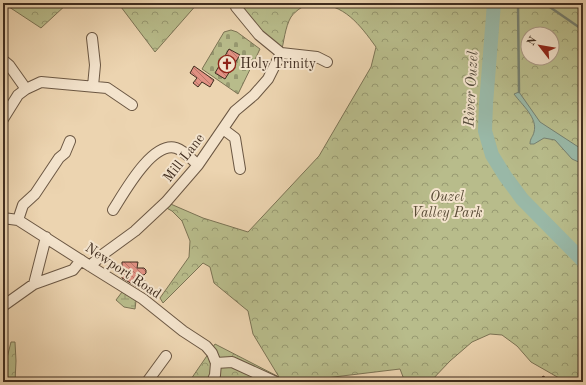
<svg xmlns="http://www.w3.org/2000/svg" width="586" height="385" font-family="'Old Standard TT',serif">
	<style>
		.wetland { fill: url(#wetland-marsh); stroke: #7c7455 }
		.cemetery { fill: url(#cemetery-stones); stroke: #7c7455 }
		.park { fill: url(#park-crowns); stroke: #7c7455; fill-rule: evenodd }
		.water { fill: #99b8a7; stroke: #758071 }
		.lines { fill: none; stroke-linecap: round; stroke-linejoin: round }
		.stream { stroke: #758071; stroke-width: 2.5 }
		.river { stroke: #99b8a7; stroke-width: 14 }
		.building { fill: url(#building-back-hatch); stroke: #402d1f }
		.minor-casing { stroke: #6b5743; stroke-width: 12 }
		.minor { stroke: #f3e3cc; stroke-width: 10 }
		.labels { text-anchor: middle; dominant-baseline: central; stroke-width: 4; stroke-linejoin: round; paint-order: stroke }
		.poi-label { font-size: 14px; fill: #402d1f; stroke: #f3e3cc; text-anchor: start }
		.street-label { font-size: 14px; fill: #402d1f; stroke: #f3e3cc }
		.park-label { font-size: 14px; font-style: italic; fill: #584a35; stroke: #f3e3cc }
		.water-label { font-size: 15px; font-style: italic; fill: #52493a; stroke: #f3e3cc }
	</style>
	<defs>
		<pattern id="wetland-marsh" width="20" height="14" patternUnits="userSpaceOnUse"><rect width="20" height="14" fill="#b8bc8b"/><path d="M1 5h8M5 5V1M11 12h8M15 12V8" fill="none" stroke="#979971"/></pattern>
		<pattern id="cemetery-stones" width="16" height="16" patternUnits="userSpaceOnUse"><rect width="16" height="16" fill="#b8bc8b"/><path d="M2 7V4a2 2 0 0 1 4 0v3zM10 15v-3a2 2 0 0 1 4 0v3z" fill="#979971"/></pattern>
		<pattern id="park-crowns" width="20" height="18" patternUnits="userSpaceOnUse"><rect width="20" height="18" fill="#b8bc8b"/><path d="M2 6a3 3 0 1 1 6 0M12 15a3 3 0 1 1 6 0" fill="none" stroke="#979971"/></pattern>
		<pattern id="building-back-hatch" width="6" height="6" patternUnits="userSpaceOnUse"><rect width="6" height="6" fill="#e19183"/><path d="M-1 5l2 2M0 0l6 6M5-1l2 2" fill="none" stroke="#b8776b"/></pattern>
	</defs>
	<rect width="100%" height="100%" fill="#ecd4b0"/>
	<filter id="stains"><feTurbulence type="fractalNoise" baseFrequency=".005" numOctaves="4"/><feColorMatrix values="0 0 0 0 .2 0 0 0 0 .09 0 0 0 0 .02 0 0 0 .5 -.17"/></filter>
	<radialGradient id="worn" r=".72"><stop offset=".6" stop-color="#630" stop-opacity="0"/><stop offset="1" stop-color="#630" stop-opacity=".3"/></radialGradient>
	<path class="wetland" d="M 122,292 L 127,293 L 136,301 L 135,309 L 124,307 L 116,300 Z"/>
	<path class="cemetery" d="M 231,30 L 237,32 L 260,49 L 238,94 L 202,69 L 224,32 Z"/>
	<path class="park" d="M 3,3 L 68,3 L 41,28 Z
		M 118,3 L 198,3 L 155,52 Z
		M 231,3 L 583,3 L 583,382 L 566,382 L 531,362 L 517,346 L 502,335 L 490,334 L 472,342 L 450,361 L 430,382 L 405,382 L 400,369 L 317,379 L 316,382 L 289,382 L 283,379 L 286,382 L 189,382 L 215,344 L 279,377 L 253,334 L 248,311 L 214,283 L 210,267 L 203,263 L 163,303 L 160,298 L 189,257 L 190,241 L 182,221 L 172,211 L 163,206 L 166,202 L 203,218 L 248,232 L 319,156 L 371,67 L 376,47 C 360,25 344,3 314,4 C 305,4 296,10 291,17 C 285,27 284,42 281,53 ZM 528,34 L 552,34 L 552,58 L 528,58 Z
		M 11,342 L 15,342 L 16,361 L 15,382 L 3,382 L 3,374 Z"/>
	<path class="water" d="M 519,92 L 540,122 L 583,150 L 583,164 L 572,159 L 555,140 L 544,138 L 534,144 L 530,144 C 530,138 533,137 534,132 C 538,118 522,105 514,94 Z"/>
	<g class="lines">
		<path class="stream" d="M 518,3 L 519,92
			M 544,3 L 583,30"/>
		<path class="river" d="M 494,3 L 486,104 L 485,131 L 492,155 L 505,176 L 522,199 L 583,261"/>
	</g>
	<path class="building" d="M 229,49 L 240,55 L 225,79 L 215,73 Z
		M 194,66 L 214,80 L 210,87 L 202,82 L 198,87 L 193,83 L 197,78 L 190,73 Z
		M 122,262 L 138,262 L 137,268 L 144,268 L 146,270 L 146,273 L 144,275 L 140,275 L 145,280 L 139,288 L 122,278 Z
		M 543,376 L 553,382 L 539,382 Z"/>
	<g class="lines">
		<defs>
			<path id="minor" d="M 92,38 L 95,65 L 93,86
				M 281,53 L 317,57 L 327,62
				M 3,60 L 9,65 L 26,89
				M 3,119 L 18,95 L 26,89 L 41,82 L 107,88 L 132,105
				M 223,129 L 235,138 L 240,169
				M 113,210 C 124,193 152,141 176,148 C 185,151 191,159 198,165
				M 3,218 L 18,220 L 90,266 L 143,299 L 183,331 L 206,346 L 212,353 L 216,363 L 215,375 L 212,382
				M 18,220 L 23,205 L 35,194 L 59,158 L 65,153 L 70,141
				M 90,266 L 102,255 L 135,231 L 166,202 L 198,165 L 235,111 L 254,95 L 268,79 L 281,53 L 259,35 L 236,7
				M 34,284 L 46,237
				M 3,306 L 34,284 L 73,270 L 81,260
				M 216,363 L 232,362 L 276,382
				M 147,382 L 166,356"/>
		</defs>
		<use href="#minor" class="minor-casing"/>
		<use href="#minor" class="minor"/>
	</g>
	<defs>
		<symbol id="church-ring" viewBox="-11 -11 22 22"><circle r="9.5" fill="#f3e3cc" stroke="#8f2418" stroke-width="1.5"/><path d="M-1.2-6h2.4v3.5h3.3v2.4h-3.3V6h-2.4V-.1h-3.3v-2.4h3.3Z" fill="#8f2418"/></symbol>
	</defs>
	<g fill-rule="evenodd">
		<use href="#church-ring" x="217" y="54" width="20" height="20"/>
	</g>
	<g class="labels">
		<g class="poi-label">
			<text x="240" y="64">Holy Trinity</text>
		</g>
		<g class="street-label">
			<text transform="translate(184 158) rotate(-52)">Mill Lane</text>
			<text transform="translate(123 271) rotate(34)">Newport Road</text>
		</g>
		<g class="park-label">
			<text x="447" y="197">Ouzel<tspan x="447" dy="16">Valley Park</tspan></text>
		</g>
		<g class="water-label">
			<text transform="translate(472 89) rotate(-87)">River Ouzel</text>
		</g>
	</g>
	<rect width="586" height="385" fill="none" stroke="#ecd4b0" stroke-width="16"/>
	<rect x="4" y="4" width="578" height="377" fill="none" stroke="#402d1f" stroke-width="2"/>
	<rect x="8" y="8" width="570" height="369" fill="none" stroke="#402d1f"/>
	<g transform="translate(540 46) rotate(301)"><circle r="19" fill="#f3e3cc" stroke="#ab9a87"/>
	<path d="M0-3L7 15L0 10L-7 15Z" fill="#8f2418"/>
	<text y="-6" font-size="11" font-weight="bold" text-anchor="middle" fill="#402d1f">N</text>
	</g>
	<rect width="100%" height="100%" filter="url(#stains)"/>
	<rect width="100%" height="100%" fill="url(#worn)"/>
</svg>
